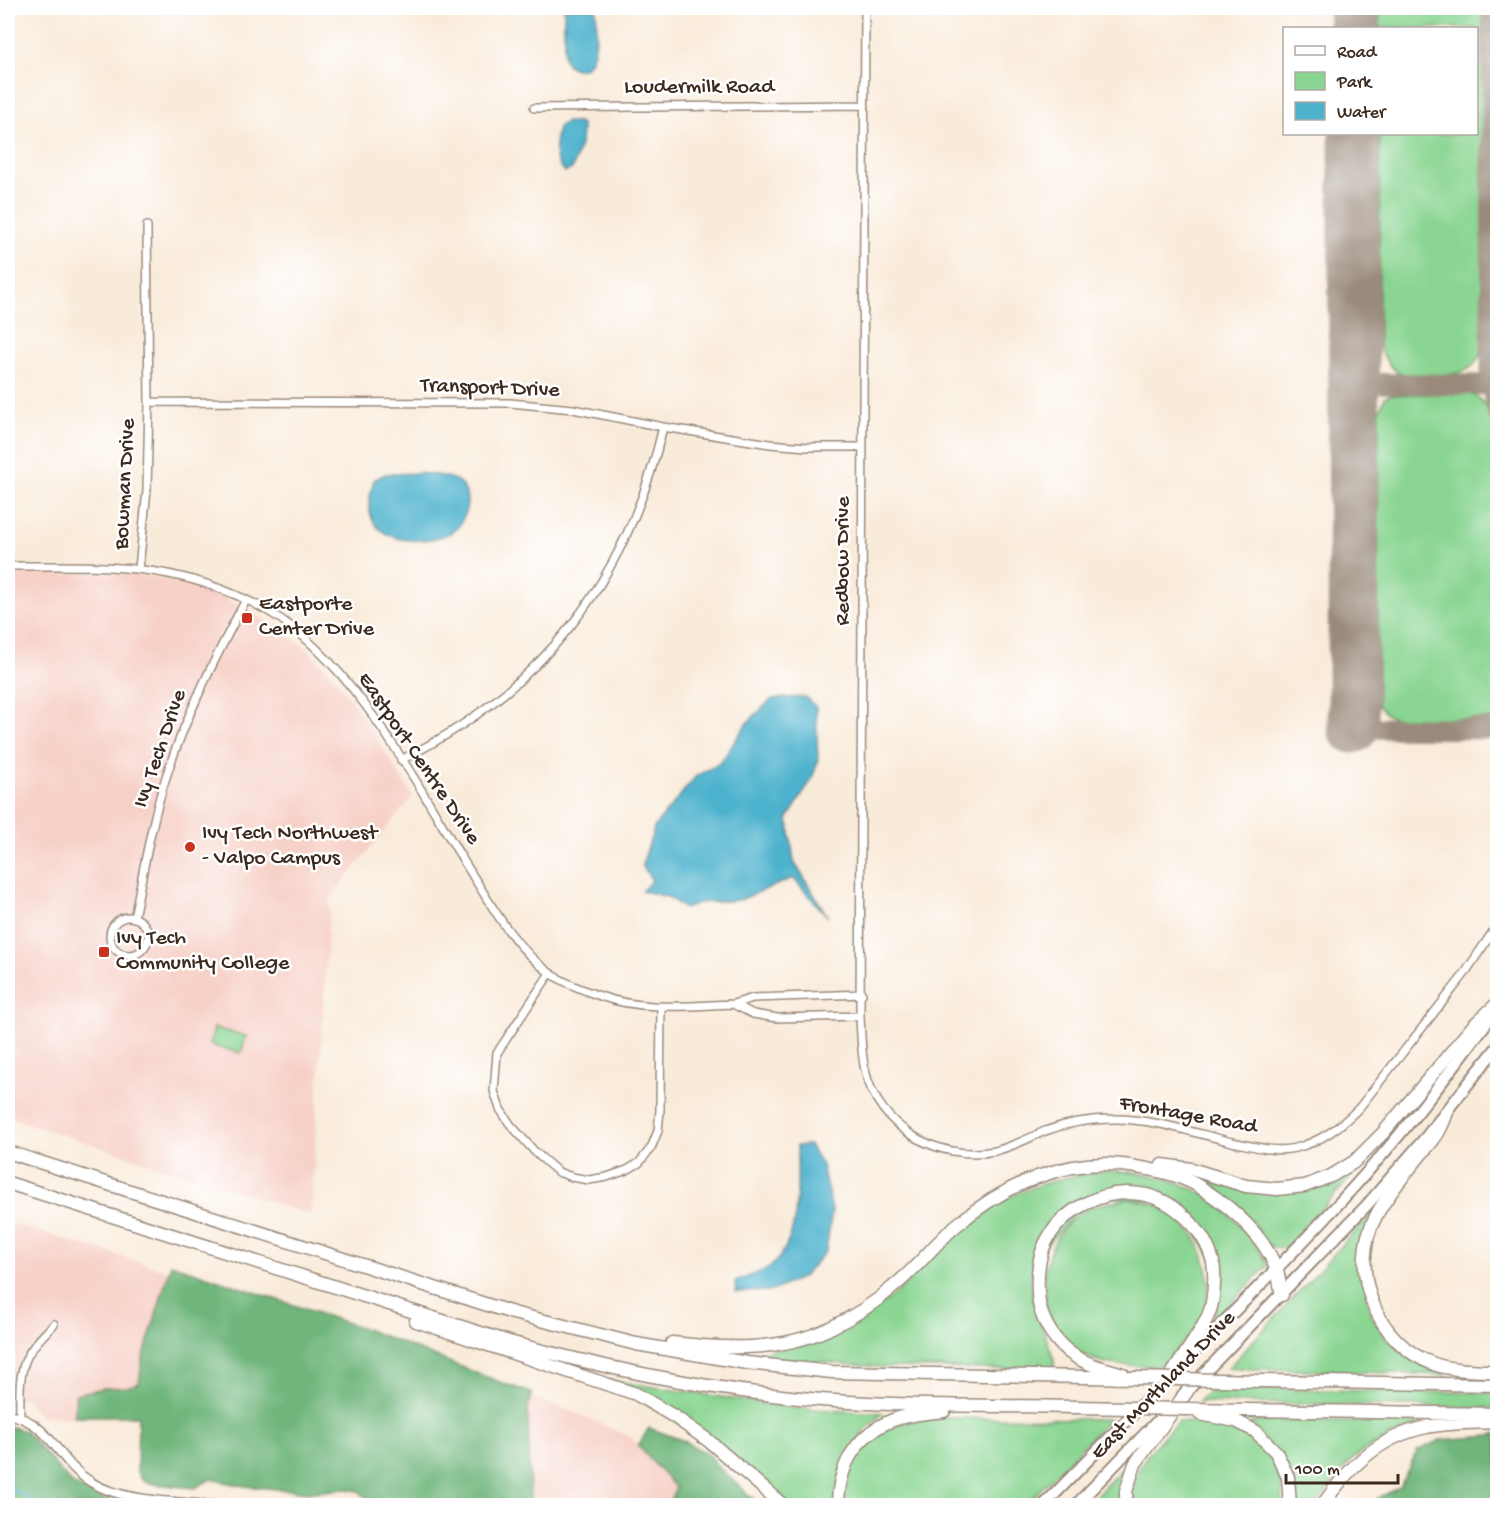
<svg xmlns="http://www.w3.org/2000/svg" width="1505" height="1513" font-family="'Gochi Hand',sans-serif">
	<style>
		.built { fill: #f7d1c8 }
		.green { fill: #8ad592; stroke: #628058; stroke-width: 1.5 }
		.forest { fill: #6fb67c; stroke: #55704d; stroke-width: 1.5 }
		.water { fill: #4eb2cd; stroke: #446e76; stroke-width: 1.5 }
		.lines { fill: none; stroke-linecap: round; stroke-linejoin: round }
		.stream { stroke: #4eb2cd; stroke-width: 2 }
		.taxiway { stroke: #9a8a7c; stroke-width: 21 }
		.runway { stroke: #9a8a7c; stroke-width: 51 }
		.minor-casing { stroke: #9a8a7c; stroke-width: 10 }
		.tertiary-casing { stroke: #9a8a7c; stroke-width: 11 }
		.trunk-casing { stroke: #9a8a7c; stroke-width: 14 }
		.motorway-casing { stroke: #9a8a7c; stroke-width: 15 }
		.minor { stroke: #fff; stroke-width: 7 }
		.tertiary { stroke: #fff; stroke-width: 8 }
		.trunk { stroke: #fff; stroke-width: 10 }
		.motorway { stroke: #fff; stroke-width: 12 }
		.motorway-bridge-casing { stroke: #9a8a7c; stroke-width: 15; stroke-linecap: butt }
		.motorway-bridge { stroke: #fff; stroke-width: 12 }
		.poi-dot { fill: #c8321e; stroke: #fff; stroke-width: 2 }
		.labels { text-anchor: middle; dominant-baseline: central; stroke-width: 5; stroke-linejoin: round; paint-order: stroke }
		.street-label { font-size: 22px; fill: #3b2a1e; stroke: #fff }
		.poi-label { font-size: 22px; fill: #3b2a1e; stroke: #fff; text-anchor: start }
	</style>
	<rect width="100%" height="100%" fill="#fff"/>
	<filter id="ink" filterUnits="userSpaceOnUse"><feTurbulence type="fractalNoise" baseFrequency=".0167" numOctaves="2"/><feDisplacementMap in="SourceGraphic" scale="12" xChannelSelector="R" yChannelSelector="G"/><feConvolveMatrix kernelMatrix="1 2 1 2 8 2 1 2 1" color-interpolation-filters="sRGB"/></filter>
	<filter id="wash" filterUnits="userSpaceOnUse"><feTurbulence type="fractalNoise" baseFrequency=".008" numOctaves="4" result="noise"/><feDisplacementMap in="SourceGraphic" scale="24" xChannelSelector="R" yChannelSelector="G"/><feGaussianBlur stdDeviation="1.35" result="paint"/><feColorMatrix in="noise" values="0 0 0 0 0 0 0 0 0 0 0 0 0 0 0 0 0 1.4 0 .05"/><feComposite in="paint" operator="in"/></filter>
	<g filter="url(#wash)">
		<rect width="100%" height="100%" fill="#f9ebda"/>
		<path class="built" d="M 8,573 L 118,574 L 154,577 L 192,586 L 223,597 L 276,626 L 307,649 L 335,678 L 354,704 L 413,796 L 330,898 L 311,1215 L 8,1117 Z
			M 8,1222 L 169,1271 L 142,1362 L 139,1383 L 127,1387 L 103,1388 L 75,1400 L 76,1411 L 74,1416 L 70,1417 L 39,1416 L 27,1399 L 8,1399 Z
			M 532,1398 L 574,1412 L 630,1437 L 676,1488 L 669,1505 L 530,1505 L 528,1409 Z"/>
		<path class="green" d="M 1380,8 L 1483,8 L 1482,348 C 1476,377 1449,375 1425,375 C 1417,375 1405,376 1398,372 C 1387,366 1384,357 1379,346 L 1380,134 L 1476,134 L 1476,28 L 1380,28 Z
			M 1465,393 C 1491,395 1492,426 1497,446 L 1497,719 L 1394,718 L 1387,715 L 1378,705 L 1379,411 L 1385,397 L 1391,395 Z
			M 214,1028 L 246,1036 L 241,1053 L 210,1045 Z
			M 1366,1161 L 1289,1244 C 1281,1251 1274,1250 1267,1243 C 1246,1210 1228,1195 1193,1177 L 1246,1191 L 1337,1178 Z
			M 1106,1171 C 1181,1171 1232,1200 1268,1265 L 1212,1322 L 1217,1301 L 1219,1269 L 1178,1203 L 1091,1195 L 1035,1258 L 1031,1278 L 1033,1301 L 1054,1360 L 1054,1366 L 1050,1370 L 880,1367 L 745,1356 C 787,1347 829,1339 866,1315 C 905,1291 933,1254 968,1224 C 1005,1192 1058,1176 1106,1171 Z
			M 1129,1199 C 1138,1201 1148,1202 1156,1205 C 1196,1221 1217,1267 1205,1308 C 1198,1331 1177,1349 1161,1366 C 1134,1366 1105,1368 1081,1353 C 1032,1322 1033,1250 1077,1215 C 1092,1204 1111,1202 1129,1199 Z
			M 1373,1212 C 1372,1233 1370,1255 1369,1276 C 1368,1285 1366,1296 1368,1304 C 1378,1342 1414,1362 1448,1375 L 1228,1368 Z
			M 608,1380 L 794,1408 L 883,1413 L 862,1433 L 834,1505 L 790,1505 L 729,1453 Z
			M 1212,1388 L 1497,1393 L 1497,1408 L 1198,1402 Z
			M 943,1418 L 1110,1419 L 1025,1505 L 845,1506 C 843,1492 846,1481 850,1469 C 867,1426 902,1420 943,1418 Z
			M 1179,1421 C 1197,1422 1218,1421 1235,1427 C 1268,1441 1283,1472 1283,1506 L 1133,1506 C 1127,1469 1156,1444 1179,1421 Z
			M 1283,1421 L 1424,1423 C 1393,1436 1360,1446 1339,1474 C 1331,1484 1324,1495 1317,1505 L 1294,1506 L 1295,1496 L 1292,1474 L 1250,1422 Z
			M 1123,1468 L 1125,1469 L 1125,1472 L 1121,1491 L 1121,1505 L 1086,1506 Z"/>
		<path class="forest" d="M 171,1264 L 368,1330 L 502,1383 L 532,1393 L 528,1409 L 530,1505 L 384,1506 L 373,1504 L 359,1491 L 346,1489 L 311,1492 L 244,1486 L 211,1479 L 195,1488 L 154,1484 L 144,1481 L 137,1472 L 138,1416 L 74,1416 C 77,1409 74,1401 76,1394 L 103,1388 L 127,1387 L 139,1383 L 142,1362 Z
			M 8,1426 L 25,1431 L 72,1484 L 105,1500 L 159,1505 L 8,1505 Z
			M 649,1428 L 682,1440 L 711,1456 L 717,1466 L 760,1505 L 669,1505 L 676,1488 L 638,1446 Z
			M 1497,1433 L 1497,1505 L 1372,1505 L 1378,1498 L 1400,1487 L 1417,1451 L 1440,1440 L 1490,1436 Z"/>
		<path class="water" d="M 564,8 L 596,8 C 597,21 599,69 579,69 C 571,70 567,65 564,59 Z
			M 566,122 L 579,123 L 582,126 C 582,142 578,155 572,169 L 565,172 C 552,163 554,139 559,126 Z
			M 421,473 C 444,476 468,475 467,504 C 466,511 462,524 456,529 C 436,546 380,546 371,516 C 367,505 371,491 374,480 L 385,474 Z
			M 805,697 L 816,707 L 818,762 L 811,781 L 788,818 L 794,862 L 828,917 L 793,878 L 740,900 L 698,903 L 685,909 L 668,897 L 642,891 L 652,880 L 642,865 L 655,826 L 696,776 L 721,762 L 747,723 L 772,699 Z
			M 809,1145 L 822,1165 L 832,1210 L 826,1251 L 803,1277 L 772,1291 L 736,1292 L 735,1282 C 746,1277 764,1272 773,1264 C 802,1237 797,1182 797,1146 Z"/>
		<g class="lines">
			<path class="stream" d="M 8,1487 L 44,1506"/>
			<path class="taxiway" d="M 1492,8 L 1491,384 L 1498,415
				M 1353,383 L 1498,385
				M 1353,728 L 1498,729"/>
			<path class="runway" d="M 1354,28 L 1354,8
				M 1353,728 L 1354,134"/>
		</g>
	</g>
	<g filter="url(#ink)">
		<g class="lines">
			<defs>
				<path id="minor" d="M 865,8 L 860,1016 C 861,1034 861,1053 865,1070 C 878,1128 939,1162 995,1151 C 1012,1147 1029,1138 1045,1131 C 1067,1123 1089,1119 1112,1119 C 1152,1118 1194,1133 1232,1142 C 1252,1146 1275,1153 1295,1148 C 1321,1142 1341,1126 1359,1108 L 1463,976 L 1498,924
					M 534,108 L 864,105
					M 149,402 L 510,403 L 573,409 L 663,427 L 770,444 L 807,447 L 863,447
					M 8,566 C 105,566 179,561 268,611 C 351,659 414,779 463,860 C 488,899 511,945 550,973 C 564,983 583,990 600,996 C 642,1011 689,1006 733,1004
					M 139,568 L 147,490 L 149,402 L 147,226
					M 401,760 C 543,689 627,581 663,427
					M110 936a19 19 0 1 1 38 0a19 19 0 1 1-38 0Z
					M 134,918 C 144,868 152,818 168,771 C 188,711 216,655 246,600
					M 550,973 L 497,1053 L 494,1091 L 500,1109 L 510,1124 L 535,1152 L 558,1172 L 572,1177 L 589,1180 L 607,1177 L 627,1170 L 639,1163 L 651,1148 L 658,1131 L 660,1110 L 661,1007
					M 860,1016 L 777,1018 L 753,1014 L 733,1004 L 753,998 L 862,994
					M 20,1418 C 20,1398 18,1375 27,1357 C 33,1344 45,1334 54,1324"/>
				<path id="tertiary" d="M 8,1414 C 53,1423 56,1461 91,1482 C 124,1503 185,1502 225,1506"/>
				<path id="trunk" d="M 1184,1362 C 1246,1299 1310,1237 1368,1171 C 1414,1120 1455,1065 1496,1010
					M 1182,1396 L 1367,1205 L 1426,1137 L 1498,1046
					M 1043,1506 L 1171,1375
					M 1075,1506 L 1169,1409"/>
				<path id="motorway" d="M 1448,1110 C 1445,1117 1443,1124 1439,1131 C 1435,1139 1428,1146 1422,1153 C 1406,1173 1388,1193 1376,1216 C 1347,1269 1376,1344 1434,1364 C 1454,1371 1476,1370 1498,1372
					M 8,1152 L 513,1313 L 636,1344 L 747,1363 L 832,1372 L 1135,1378
					M 1162,1165 L 1191,1169 L 1246,1186 L 1277,1189 L 1305,1186 L 1331,1176 L 1354,1162 L 1383,1133 L 1473,1026 L 1498,1003
					M 8,1183 L 509,1342 C 611,1370 714,1391 821,1400 C 905,1407 990,1405 1075,1407
					M 416,1321 L 636,1394 L 675,1417 L 709,1441 L 784,1506
					M 672,1343 C 724,1349 779,1352 828,1329 C 851,1318 874,1304 893,1287 C 917,1268 935,1243 958,1224 C 1005,1185 1068,1156 1130,1166 C 1155,1170 1181,1174 1203,1189 C 1232,1208 1263,1235 1276,1268 C 1279,1276 1280,1286 1282,1295
					M 1123,1374 C 1111,1370 1099,1368 1088,1363 C 1060,1352 1039,1323 1038,1293 C 1037,1276 1038,1259 1045,1244 C 1061,1210 1103,1188 1140,1194 C 1173,1198 1205,1230 1213,1262 C 1215,1274 1214,1291 1212,1303 C 1208,1325 1184,1354 1172,1374
					M 1261,1381 L 1498,1385
					M 1187,1409 L 1498,1414
					M 1200,1414 L 1236,1421 L 1255,1431 L 1276,1452 L 1288,1477 L 1290,1506
					M 838,1506 C 838,1467 856,1434 893,1420 C 909,1414 927,1413 944,1411
					M 1126,1506 L 1126,1491 L 1135,1464 L 1188,1390
					M 1322,1506 C 1348,1467 1380,1436 1427,1427 C 1450,1422 1475,1423 1498,1422"/>
			</defs>
			<use href="#minor" class="minor-casing"/>
			<use href="#tertiary" class="tertiary-casing"/>
			<use href="#trunk" class="trunk-casing"/>
			<use href="#motorway" class="motorway-casing"/>
			<use href="#minor" class="minor"/>
			<use href="#tertiary" class="tertiary"/>
			<use href="#trunk" class="trunk"/>
			<use href="#motorway" class="motorway"/>
			<defs>
				<path id="motorway-bridge" d="M 1135,1378 L 1261,1381
					M 1075,1407 L 1187,1409"/>
			</defs>
			<use href="#motorway-bridge" class="motorway-bridge-casing"/>
			<use href="#motorway-bridge" class="motorway-bridge"/>
		</g>
	</g>
	<g class="poi-dot">
		<rect x="241" y="612" width="12" height="12" rx="3"/>
		<circle cx="190" cy="847" r="6"/>
		<rect x="98" y="946" width="12" height="12" rx="3"/>
	</g>
	<g class="labels">
		<g class="street-label">
			<text x="699" y="88">Loudermilk Road</text>
			<text transform="translate(490 389) rotate(2)">Transport Drive</text>
			<text transform="translate(126 484) rotate(-87)">Bowman Drive</text>
			<text transform="translate(844 561) rotate(-90)">Redbow Drive</text>
			<text transform="translate(161 749) rotate(-71)">Ivy Tech Drive</text>
			<text transform="translate(418 759) rotate(56)">Eastport Centre Drive</text>
			<text transform="translate(1188 1116) rotate(10)">Frontage Road</text>
			<text transform="translate(1164 1386) rotate(-46)">East Morthland Drive</text>
		</g>
		<g class="poi-label">
			<text x="259" y="605">Eastporte<tspan x="259" dy="25">Center Drive</tspan></text>
			<text x="202" y="834">Ivy Tech Northwest<tspan x="202" dy="25">- Valpo Campus</tspan></text>
			<text x="116" y="939">Ivy Tech<tspan x="116" dy="25">Community College</tspan></text>
		</g>
	</g>
	<rect width="1505" height="1513" fill="none" stroke="#fff" stroke-width="30"/>
	<rect x="1283" y="27" width="195" height="108" fill="#ffffff" stroke="#b1aaa5" stroke-width="1.5"/>
	<rect x="1295" y="46" width="30" height="9" fill="#ffffff" stroke="#b1aaa5" stroke-width="1.5"/>
	<text x="1337" y="57" font-size="18" fill="#3b2a1e">Road</text>
	<rect x="1295" y="72" width="30" height="18" fill="#8ad592" stroke="#b1aaa5" stroke-width="1.5"/>
	<text x="1337" y="87" font-size="18" fill="#3b2a1e">Park</text>
	<rect x="1295" y="102" width="30" height="18" fill="#4eb2cd" stroke="#b1aaa5" stroke-width="1.5"/>
	<text x="1337" y="117" font-size="18" fill="#3b2a1e">Water</text>
	<path d="M1286 1474v9h112v-9" fill="none" stroke="#3b2a1e" stroke-width="3"/>
	<text x="1295" y="1474" font-size="18" fill="#3b2a1e" stroke="#ffffff" stroke-width="4.5" paint-order="stroke">100 m</text>
</svg>
